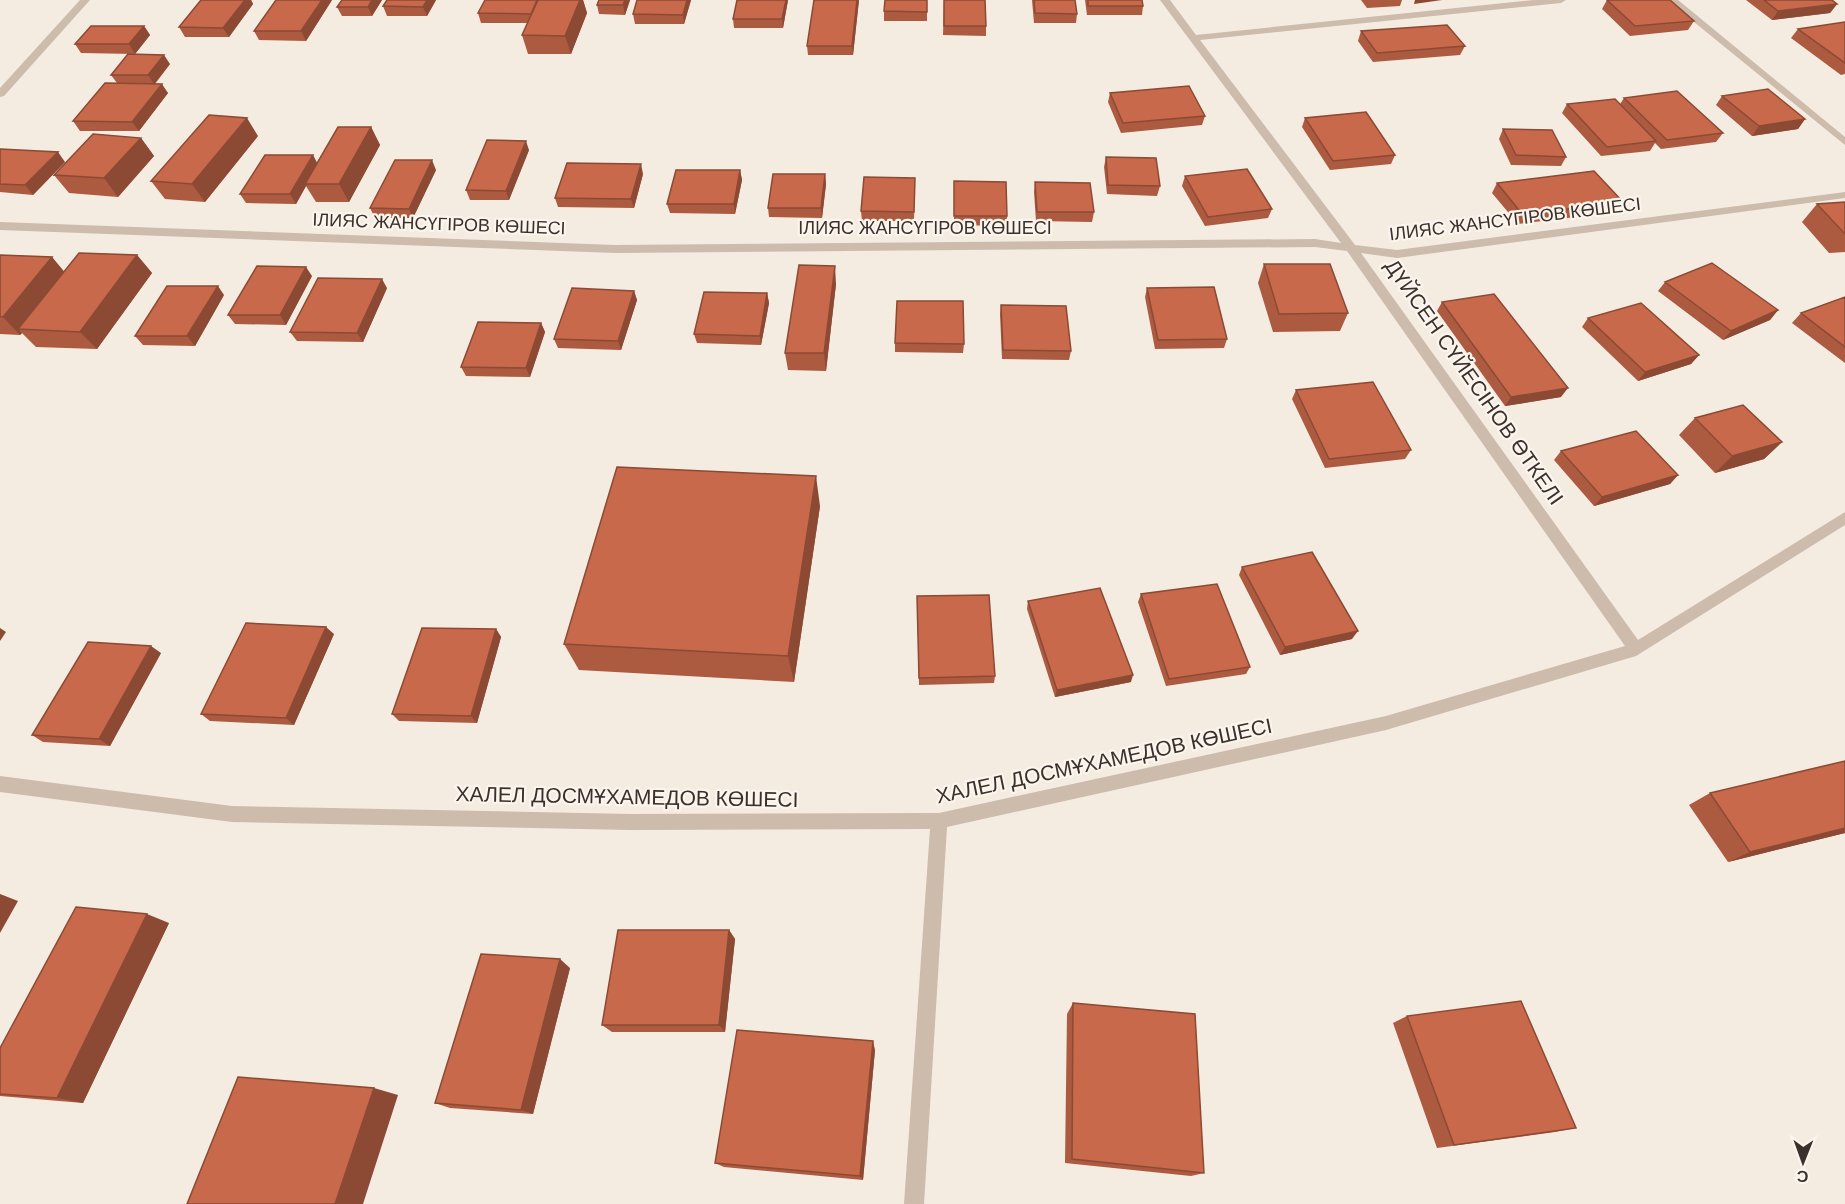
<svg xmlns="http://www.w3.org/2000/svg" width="1845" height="1204" font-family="'DM Sans',sans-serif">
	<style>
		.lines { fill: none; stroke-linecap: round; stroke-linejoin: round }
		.minor { fill: #cdbbac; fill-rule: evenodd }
		.wall { fill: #ac5a40 }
		.shaded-wall { fill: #8c4a34 }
		.building { fill: #c8694b; stroke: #8c4a34; stroke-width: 1.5 }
		.labels { text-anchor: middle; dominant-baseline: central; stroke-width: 4.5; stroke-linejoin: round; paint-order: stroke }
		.far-street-label { font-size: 18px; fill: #3b302b; stroke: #fbf5ee }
		.street-label { font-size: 21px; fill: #3b302b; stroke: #fbf5ee }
	</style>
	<rect width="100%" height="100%" fill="#f4ebe1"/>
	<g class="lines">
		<path class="minor" d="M 80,0 L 90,0 L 4,96 L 0,97 L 0,88 Z
			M 1160,0 L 1170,0 L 1196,35 L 1534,0 L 1566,0 L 1561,3 L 1200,40 L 1355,245 L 1397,250 L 1845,192 L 1845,198 L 1397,258 L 1361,253 L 1638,640 L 1845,512 L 1845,525 L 1636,656 L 1386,730 L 947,827 L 924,1204 L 904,1204 L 930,829 L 631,830 L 232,822 L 0,792 L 0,776 L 232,806 L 631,814 L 939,813 L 1386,716 L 1625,646 L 1347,251 L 1315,247 L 615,253 L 0,230 L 0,222 L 615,245 L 1315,239 L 1341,243 Z
			M 1667,0 L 1678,0 L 1845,137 L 1845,145 Z"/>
	</g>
	<path class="wall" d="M 201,0 L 251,0 L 253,4 L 229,37 L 185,37 L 179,27 Z
		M 276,0 L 332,0 L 306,41 L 259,40 L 254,31 Z
		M 342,0 L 382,0 L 372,16 L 342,16 L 337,7 Z
		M 387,0 L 436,0 L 427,16 L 387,16 L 383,6 Z
		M 485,0 L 583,0 L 587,13 L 571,54 L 528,54 L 522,35 L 528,23 L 481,23 L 478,13 Z
		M 599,0 L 630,0 L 625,15 L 599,14 L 597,5 Z
		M 637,0 L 691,0 L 684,24 L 635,24 L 633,14 Z
		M 788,0 L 783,28 L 734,28 L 733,19 Z
		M 859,0 L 853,55 L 808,55 L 807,46 Z
		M 927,0 L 927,21 L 884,21 L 884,11 Z
		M 944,0 L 986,26 L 986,36 L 943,35 Z
		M 1032,0 L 1075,0 L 1077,14 L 1076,23 L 1034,23 Z
		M 1085,0 L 1142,0 L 1143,6 L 1142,15 L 1087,15 Z
		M 1361,0 L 1402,0 L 1400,6 L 1367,8 Z
		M 1607,0 L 1694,21 L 1688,30 L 1630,36 L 1602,9 Z
		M 1746,0 L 1832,0 L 1837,4 L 1830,13 L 1772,20 Z
		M 1845,22 L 1845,74 L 1841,75 L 1791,38 L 1798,29 Z
		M 144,26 L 150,35 L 135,54 L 81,53 L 75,44 Z
		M 1361,31 L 1465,46 L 1460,55 L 1373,62 L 1358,41 Z
		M 170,64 L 155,84 L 168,93 L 139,131 L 80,131 L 73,121 L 117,83 L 111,75 Z
		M 1110,93 L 1205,116 L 1202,125 L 1121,133 L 1108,102 Z
		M 1722,96 L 1805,119 L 1798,129 L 1752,136 L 1716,105 Z
		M 1624,98 L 1723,133 L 1716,142 L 1661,149 L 1655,143 L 1650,151 L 1601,156 L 1562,113 L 1567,104 L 1620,104 Z
		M 1305,118 L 1395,155 L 1391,164 L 1330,170 L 1302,127 Z
		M 371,127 L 380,145 L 349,202 L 316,202 L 306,186 L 296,204 L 246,203 L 240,194 L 313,155 L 317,163 Z
		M 1503,129 L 1566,157 L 1561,166 L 1511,165 L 1499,139 Z
		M 258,136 L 205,202 L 165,199 L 151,181 Z
		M 141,138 L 154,156 L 118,197 L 69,193 L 54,175 Z
		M 0,149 L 65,162 L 33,195 L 0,192 Z
		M 529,150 L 509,200 L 470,200 L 466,190 Z
		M 1106,157 L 1160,186 L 1157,196 L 1107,194 L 1104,167 Z
		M 436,170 L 413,218 L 375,218 L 370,208 Z
		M 740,170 L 742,180 L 735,214 L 670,213 L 667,204 Z
		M 643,174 L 634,208 L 558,207 L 555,198 Z
		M 825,174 L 826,184 L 822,218 L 769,217 L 768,208 Z
		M 1185,176 L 1272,209 L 1268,218 L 1205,226 L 1182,186 Z
		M 915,178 L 914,221 L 862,221 L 861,211 Z
		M 954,181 L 1007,216 L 1007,226 L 954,225 Z
		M 1035,182 L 1094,212 L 1092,222 L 1036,221 L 1034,192 Z
		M 1497,183 L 1623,202 L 1617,212 L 1518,224 L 1492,193 Z
		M 1845,202 L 1845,252 L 1829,253 L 1802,222 L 1817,204 Z
		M 0,255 L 52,257 L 64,272 L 137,255 L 152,273 L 97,349 L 36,347 L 22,333 L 20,335 L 0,334 Z
		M 1264,264 L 1348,313 L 1340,331 L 1273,332 L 1258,283 Z
		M 312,276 L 286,325 L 235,324 L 228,315 Z
		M 1665,282 L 1778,310 L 1770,320 L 1723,340 L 1658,291 Z
		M 836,284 L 826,371 L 788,370 L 785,353 Z
		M 387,288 L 363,342 L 297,341 L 290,332 Z
		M 1147,288 L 1227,339 L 1224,348 L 1155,349 L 1145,297 Z
		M 634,291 L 637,300 L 621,350 L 558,348 L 554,339 Z
		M 767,293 L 769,303 L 761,345 L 697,343 L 694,334 Z
		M 224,295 L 195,346 L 143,345 L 135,336 Z
		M 1845,297 L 1845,363 L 1792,323 L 1801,313 Z
		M 1442,302 L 1561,397 L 1505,406 L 1437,311 Z
		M 1001,305 L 1071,351 L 1069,360 L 1002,359 L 1000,314 Z
		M 1588,318 L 1699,355 L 1691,364 L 1638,381 L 1582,327 Z
		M 541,323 L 545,332 L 530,377 L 466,376 L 461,367 Z
		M 895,343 L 964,344 L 963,353 L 895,352 Z
		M 1296,390 L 1411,450 L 1405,459 L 1325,468 L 1292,399 Z
		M 1695,418 L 1782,442 L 1764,459 L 1715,473 L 1679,435 Z
		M 1561,451 L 1678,475 L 1670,484 L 1594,506 L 1554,460 Z
		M 820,506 L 794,682 L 579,670 L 564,644 Z
		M 1242,567 L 1352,639 L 1280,655 L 1239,575 Z
		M 1141,594 L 1250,667 L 1246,674 L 1166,686 L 1138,602 Z
		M 917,596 L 995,676 L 994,683 L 919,685 Z
		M 1028,601 L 1131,682 L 1055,697 L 1027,609 Z
		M 496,629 L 501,637 L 477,723 L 399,721 L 392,714 Z
		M 334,634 L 294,725 L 210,721 L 201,714 Z
		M 161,653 L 110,746 L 43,742 L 32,735 Z
		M 1710,793 L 1845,833 L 1728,862 L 1689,805 Z
		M 169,923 L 83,1103 L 0,1096 L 0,1048 Z
		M 729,930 L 735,939 L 725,1032 L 612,1032 L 602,1025 Z
		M 570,968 L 533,1114 L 450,1108 L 435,1103 Z
		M 1073,1003 L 1204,1173 L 1191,1176 L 1065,1163 L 1067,1014 Z
		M 1407,1016 L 1576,1128 L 1555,1132 L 1437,1148 L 1393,1023 Z
		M 875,1050 L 863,1180 L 724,1167 L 715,1163 Z"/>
	<path class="shaded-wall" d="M 245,0 L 251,0 L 253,4 L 229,37 L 223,28 Z
		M 322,0 L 332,0 L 306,41 L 301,31 Z
		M 372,0 L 382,0 L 372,16 L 368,7 Z
		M 427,0 L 436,0 L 427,16 L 423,7 Z
		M 580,0 L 583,0 L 587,13 L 571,54 L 565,36 Z
		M 625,0 L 630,0 L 625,15 L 623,5 Z
		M 687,0 L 691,0 L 684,24 L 683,15 Z
		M 786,0 L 788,0 L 783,28 L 782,19 Z
		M 857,0 L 859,0 L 853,55 L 852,46 Z
		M 1415,0 L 1442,0 L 1414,4 Z
		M 1837,4 L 1830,13 L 1772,20 L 1778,11 Z
		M 144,26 L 150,35 L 135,54 L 129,44 Z
		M 164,55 L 170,64 L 154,84 L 148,75 Z
		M 162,84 L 168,93 L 139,131 L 132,122 Z
		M 247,118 L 258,136 L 205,202 L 192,184 Z
		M 1805,119 L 1798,129 L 1752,136 L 1759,126 Z
		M 371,127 L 380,145 L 349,202 L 339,184 Z
		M 141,138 L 154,156 L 118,197 L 104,178 Z
		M 526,141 L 529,150 L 509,200 L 506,191 Z
		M 58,152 L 65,162 L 33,195 L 25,185 Z
		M 313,155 L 318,165 L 305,184 L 306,186 L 296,204 L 290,194 Z
		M 432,160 L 436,170 L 413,218 L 409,209 Z
		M 641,164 L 643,174 L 634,208 L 631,199 Z
		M 740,170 L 742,180 L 735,214 L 734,204 Z
		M 825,174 L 826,184 L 822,218 L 821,208 Z
		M 137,255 L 152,273 L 97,349 L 80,332 Z
		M 52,257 L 67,275 L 18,329 L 22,333 L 20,335 L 3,317 Z
		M 835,266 L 836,284 L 826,371 L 824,353 Z
		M 306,267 L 312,276 L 286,325 L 280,315 Z
		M 382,279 L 387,288 L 363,342 L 357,333 Z
		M 218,286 L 224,295 L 195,346 L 187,336 Z
		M 634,291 L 637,300 L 621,350 L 618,341 Z
		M 767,293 L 769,303 L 761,345 L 760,336 Z
		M 1778,310 L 1770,320 L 1723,340 L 1731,331 Z
		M 541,323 L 545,332 L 530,377 L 526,368 Z
		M 1699,355 L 1691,364 L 1638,381 L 1645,372 Z
		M 1568,388 L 1561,397 L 1505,406 L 1511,397 Z
		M 1782,442 L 1764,459 L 1715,473 L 1732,456 Z
		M 1678,475 L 1670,484 L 1594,506 L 1602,497 Z
		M 816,476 L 820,506 L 794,682 L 788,656 Z
		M 326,627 L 334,634 L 294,725 L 286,718 Z
		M 0,628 L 6,632 L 0,641 Z
		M 496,629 L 501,637 L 477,723 L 471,716 Z
		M 1358,631 L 1352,639 L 1280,655 L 1285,647 Z
		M 151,646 L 161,653 L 110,746 L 99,739 Z
		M 1133,675 L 1131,682 L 1055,697 L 1057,690 Z
		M 1845,828 L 1845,833 L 1728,862 L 1750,852 Z
		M 0,894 L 18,901 L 0,933 Z
		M 147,914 L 169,923 L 83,1103 L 57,1098 Z
		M 729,930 L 735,939 L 725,1032 L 719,1025 Z
		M 560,959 L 570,968 L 533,1114 L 521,1110 Z
		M 873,1041 L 875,1050 L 863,1180 L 860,1176 Z
		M 374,1088 L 398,1095 L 363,1204 L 335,1204 Z"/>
	<path class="building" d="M 201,0 L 245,0 L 223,28 L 179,27 Z
		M 276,0 L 322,0 L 301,31 L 254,31 Z
		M 342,0 L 372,0 L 368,7 L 337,7 Z
		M 387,0 L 427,0 L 423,7 L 383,6 Z
		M 485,0 L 537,0 L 531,14 L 478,13 Z
		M 538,0 L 580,0 L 565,36 L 522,35 Z
		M 599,0 L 625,0 L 623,5 L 597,5 Z
		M 637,0 L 687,0 L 683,15 L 633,14 Z
		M 737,0 L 786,0 L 782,19 L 733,19 Z
		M 814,0 L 857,0 L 852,46 L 807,46 Z
		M 885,0 L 927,0 L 927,12 L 884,11 Z
		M 944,0 L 985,0 L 986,26 L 944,26 Z
		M 1034,0 L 1075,0 L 1077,14 L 1035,13 Z
		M 1088,0 L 1142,0 L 1143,6 L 1088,6 Z
		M 1607,0 L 1670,0 L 1694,21 L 1635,26 Z
		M 1764,0 L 1832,0 L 1837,4 L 1778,11 Z
		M 1845,22 L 1845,63 L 1798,29 Z
		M 1447,25 L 1465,46 L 1377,53 L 1361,31 Z
		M 91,26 L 144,26 L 129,44 L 75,44 Z
		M 128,54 L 164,55 L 148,75 L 111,75 Z
		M 105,83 L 162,84 L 132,122 L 73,121 Z
		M 1189,86 L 1205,116 L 1123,123 L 1110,93 Z
		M 1768,89 L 1805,119 L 1759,126 L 1722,96 Z
		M 1677,91 L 1723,133 L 1667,140 L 1624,98 Z
		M 1615,99 L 1656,141 L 1607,147 L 1567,104 Z
		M 1366,112 L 1395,155 L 1333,161 L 1305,118 Z
		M 209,115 L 247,118 L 192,184 L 151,181 Z
		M 338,127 L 371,127 L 339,184 L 305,184 Z
		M 1503,129 L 1552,130 L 1566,157 L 1516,155 Z
		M 93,134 L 141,138 L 104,178 L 54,175 Z
		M 487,140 L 526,141 L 506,191 L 466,190 Z
		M 0,149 L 58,152 L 25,185 L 0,184 Z
		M 265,155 L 313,155 L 290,194 L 240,194 Z
		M 1106,157 L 1156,158 L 1160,186 L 1108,185 Z
		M 395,160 L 432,160 L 409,209 L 370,208 Z
		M 567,163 L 641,164 L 631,199 L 555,198 Z
		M 1247,169 L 1272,209 L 1208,217 L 1185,176 Z
		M 676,170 L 740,170 L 734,204 L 667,204 Z
		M 1594,171 L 1623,202 L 1523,215 L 1497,183 Z
		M 773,174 L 825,174 L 821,208 L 768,208 Z
		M 864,177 L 915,178 L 914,212 L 861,211 Z
		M 954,181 L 1006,182 L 1007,216 L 954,216 Z
		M 1035,182 L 1090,183 L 1094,212 L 1037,212 Z
		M 1845,202 L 1845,234 L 1817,204 Z
		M 79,253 L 137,255 L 80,332 L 18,329 Z
		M 0,255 L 52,257 L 3,317 L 0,317 Z
		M 1712,263 L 1778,310 L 1731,331 L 1665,282 Z
		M 1264,264 L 1330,264 L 1348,313 L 1279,314 Z
		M 799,265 L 835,266 L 824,353 L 785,353 Z
		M 257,266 L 306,267 L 280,315 L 228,315 Z
		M 318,278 L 382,279 L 357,333 L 290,332 Z
		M 167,286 L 218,286 L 187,336 L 135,336 Z
		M 1214,287 L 1227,339 L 1158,340 L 1147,288 Z
		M 572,288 L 634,291 L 618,341 L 554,339 Z
		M 704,292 L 767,293 L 760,336 L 694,334 Z
		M 1494,294 L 1568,388 L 1511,397 L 1442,302 Z
		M 1845,297 L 1845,347 L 1801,313 Z
		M 897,301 L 963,301 L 964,344 L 895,343 Z
		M 1641,303 L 1699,355 L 1645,372 L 1588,318 Z
		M 1001,305 L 1066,306 L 1071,351 L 1003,350 Z
		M 478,322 L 541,323 L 526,368 L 461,367 Z
		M 1373,382 L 1411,450 L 1329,459 L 1296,390 Z
		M 1743,405 L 1782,442 L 1732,456 L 1695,418 Z
		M 1636,431 L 1678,475 L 1602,497 L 1561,451 Z
		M 617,467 L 816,476 L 788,656 L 564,644 Z
		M 1312,552 L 1358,631 L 1285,647 L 1242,567 Z
		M 1217,584 L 1250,667 L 1169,679 L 1141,594 Z
		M 1100,588 L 1133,675 L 1057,690 L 1028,601 Z
		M 989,595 L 995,676 L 919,678 L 917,596 Z
		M 246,623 L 326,627 L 286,718 L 201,714 Z
		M 422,628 L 496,629 L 471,716 L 392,714 Z
		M 88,642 L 151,646 L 99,739 L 32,735 Z
		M 1845,761 L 1845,828 L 1750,852 L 1710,793 Z
		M 76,907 L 147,914 L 57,1098 L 0,1094 L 0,1048 Z
		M 618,930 L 729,930 L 719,1025 L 602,1025 Z
		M 481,954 L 560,959 L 521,1110 L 435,1103 Z
		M 1521,1001 L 1576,1128 L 1454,1145 L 1407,1016 Z
		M 1073,1003 L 1195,1014 L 1204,1173 L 1072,1159 Z
		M 737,1030 L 873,1041 L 860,1176 L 715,1163 Z
		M 238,1077 L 374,1088 L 335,1204 L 187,1204 Z"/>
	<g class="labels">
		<g class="far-street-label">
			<text transform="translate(1515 219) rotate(-7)">ІЛИЯС ЖАНСҮГІРОВ КӨШЕСІ</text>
			<text transform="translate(439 224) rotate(2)">ІЛИЯС ЖАНСҮГІРОВ КӨШЕСІ</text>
			<text x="925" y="228">ІЛИЯС ЖАНСҮГІРОВ КӨШЕСІ</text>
		</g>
		<g class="street-label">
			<text transform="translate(1474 382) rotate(55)">ДҮЙСЕН СҮЙЕСІНОВ ӨТКЕЛІ</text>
			<text transform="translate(1104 761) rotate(-12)">ХАЛЕЛ ДОСМҰХАМЕДОВ КӨШЕСІ</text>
			<text transform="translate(627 797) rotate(1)">ХАЛЕЛ ДОСМҰХАМЕДОВ КӨШЕСІ</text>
		</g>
	</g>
	<g transform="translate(1803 1162) rotate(181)" stroke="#fbf5ee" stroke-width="4.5" paint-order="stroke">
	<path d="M0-4.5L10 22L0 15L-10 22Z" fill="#3b302b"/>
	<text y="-9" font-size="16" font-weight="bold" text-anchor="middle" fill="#3b302b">С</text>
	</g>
</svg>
